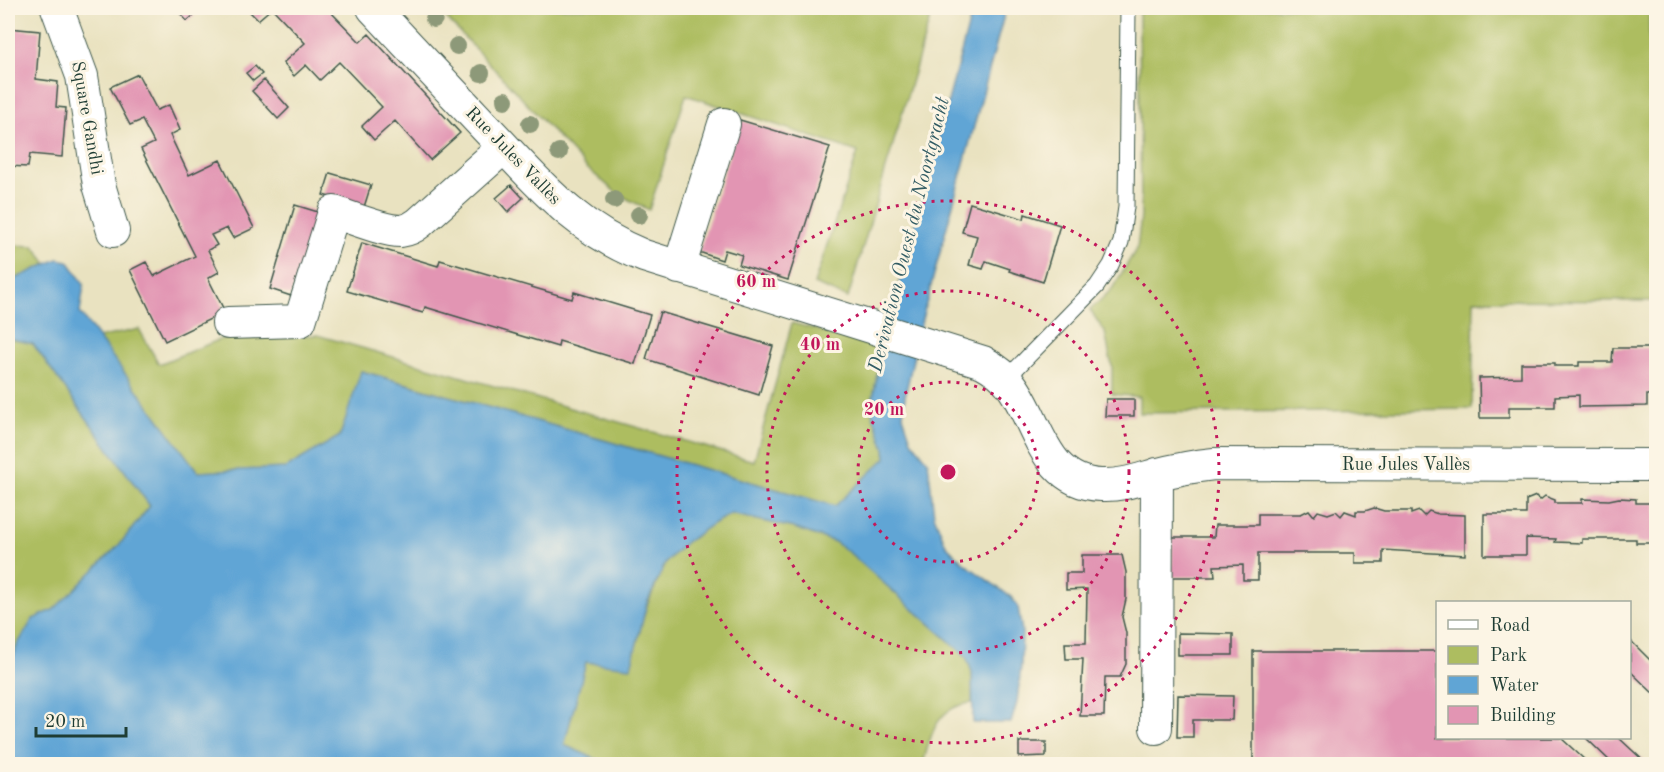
<svg xmlns="http://www.w3.org/2000/svg" width="1664" height="772" font-family="'Old Standard TT',serif">
	<style>
		.green { fill: #adbd60; stroke: #667d4a; stroke-width: 1.5 }
		.water { fill: #60a5d5; stroke: #407184; stroke-width: 1.5 }
		.building { fill: #e295b3 }
		.lines { fill: none; stroke-linecap: round; stroke-linejoin: round }
		.service-casing { stroke: #3d5649; stroke-width: 17 }
		.minor-casing { stroke: #3d5649; stroke-width: 34 }
		.service { stroke: #fff; stroke-width: 15 }
		.minor { stroke: #fff; stroke-width: 32 }
		.tree { fill: #8d9979 }
		.ring { fill: none; stroke: #c2185b; stroke-width: 3; stroke-dasharray: 3 6 }
		.labels { text-anchor: middle; dominant-baseline: central; stroke-width: 6; stroke-linejoin: round; paint-order: stroke }
		.street-label { font-size: 18px; fill: #1f3d34; stroke: #fcf5e5 }
		.water-label { font-size: 20px; font-style: italic; fill: #325c64; stroke: #fcf5e5 }
		.centre { fill: #c2185b; stroke: #fcf5e5; stroke-width: 3 }
		.ring-label { font-size: 18px; text-anchor: middle; font-weight: bold; fill: #c2185b; stroke: #fcf5e5; stroke-width: 6; stroke-linejoin: round; paint-order: stroke }
	</style>
	<rect width="100%" height="100%" fill="#fcf5e5"/>
	<filter id="ink" filterUnits="userSpaceOnUse"><feTurbulence type="fractalNoise" baseFrequency=".0167" numOctaves="2"/><feDisplacementMap in="SourceGraphic" scale="12" xChannelSelector="R" yChannelSelector="G"/><feConvolveMatrix kernelMatrix="1 2 1 2 8 2 1 2 1" color-interpolation-filters="sRGB"/></filter>
	<filter id="wash" filterUnits="userSpaceOnUse"><feTurbulence type="fractalNoise" baseFrequency=".008" numOctaves="4" result="noise"/><feDisplacementMap in="SourceGraphic" scale="24" xChannelSelector="R" yChannelSelector="G"/><feGaussianBlur stdDeviation="1.35" result="paint"/><feColorMatrix in="noise" values="0 0 0 0 0 0 0 0 0 0 0 0 0 0 0 0 0 1.4 0 .05"/><feComposite in="paint" operator="in"/></filter>
	<g filter="url(#wash)">
		<rect width="100%" height="100%" fill="#e9e2c0"/>
		<path class="green" d="M 437,8 L 933,8 L 848,298 L 814,284 L 858,152 L 686,95 L 649,210 L 618,194 L 587,168 Z
			M 1139,8 L 1649,8 L 1650,163 L 1656,164 L 1656,301 L 1474,300 L 1472,409 L 1139,413 L 1139,397 L 1112,394 L 1112,367 L 1105,332 L 1090,310 L 1112,289 L 1137,248 L 1141,216 Z
			M 8,245 L 34,246 L 47,264 L 8,282 Z
			M 792,323 L 882,347 L 871,409 L 885,449 L 886,458 L 835,506 L 362,371 L 340,436 L 286,468 L 198,472 L 98,338 L 139,329 L 159,364 L 221,339 L 317,335 L 754,461 Z
			M 8,338 L 33,344 L 150,506 L 120,544 L 73,591 L 53,610 L 33,619 L 14,653 L 8,675 Z
			M 731,514 L 794,528 L 835,542 L 851,554 L 966,656 L 972,672 L 972,703 C 936,706 931,735 923,764 L 602,764 L 603,762 L 564,745 L 586,662 L 631,667 L 645,611 L 666,562 L 685,543 L 714,523 Z"/>
		<path class="water" d="M 973,8 L 1006,8 L 922,319 L 905,396 L 903,416 L 911,440 L 928,461 L 934,515 L 946,545 L 964,563 L 1011,597 L 1018,607 L 1022,631 L 1021,666 L 1017,702 L 1011,723 L 973,723 L 972,672 L 966,656 L 851,554 L 835,542 L 794,528 L 731,514 L 714,523 L 685,543 L 666,562 L 647,603 L 631,667 L 586,662 L 564,745 L 603,762 L 602,764 L 8,764 L 8,675 L 17,645 L 33,619 L 53,610 L 73,591 L 120,544 L 150,506 L 33,344 L 8,338 L 8,282 L 58,259 L 68,261 L 84,284 L 80,313 L 198,472 L 286,468 L 340,436 L 361,371 L 835,506 L 886,458 L 885,449 L 871,409 L 882,347 Z"/>
		<g id="blocks">
			<path class="building" d="M 178,8 L 202,8 L 187,21 L 176,9 Z
				M 246,8 L 327,8 L 360,42 L 369,34 L 460,133 L 430,160 L 395,121 L 374,140 L 362,126 L 382,107 L 339,62 L 320,80 L 306,65 L 294,76 L 283,63 L 305,43 L 272,8 L 258,20 Z
				M 8,28 L 40,31 L 36,79 L 58,82 L 56,107 L 66,108 L 62,157 L 30,154 L 28,167 L 8,166 Z
				M 255,66 L 262,74 L 253,81 L 246,73 Z
				M 138,74 L 157,110 L 169,105 L 180,130 L 170,135 L 189,175 L 220,160 L 254,228 L 233,238 L 227,228 L 211,235 L 217,245 L 208,250 L 219,272 L 208,278 L 225,312 L 165,341 L 130,270 L 146,262 L 154,276 L 195,256 L 141,149 L 154,143 L 142,120 L 130,125 L 110,87 Z
				M 264,80 L 289,108 L 278,119 L 252,91 Z
				M 740,120 L 830,147 L 788,280 L 739,265 L 742,255 L 725,250 L 722,260 L 699,252 Z
				M 330,173 L 371,185 L 364,207 L 323,195 Z
				M 511,185 L 523,198 L 508,212 L 496,198 Z
				M 970,203 L 1024,219 L 1025,214 L 1060,225 L 1043,282 L 1009,271 L 1010,269 L 986,261 L 983,269 L 969,265 L 977,236 L 962,232 Z
				M 295,205 L 318,212 L 291,296 L 270,289 Z
				M 362,243 L 438,266 L 440,260 L 572,299 L 574,292 L 650,315 L 635,364 L 559,341 L 558,347 L 425,307 L 423,313 L 347,291 Z
				M 660,312 L 773,346 L 759,395 L 646,359 Z
				M 1613,348 L 1656,348 L 1656,394 L 1647,395 L 1647,406 L 1579,407 L 1579,395 L 1555,396 L 1555,407 L 1509,407 L 1509,418 L 1480,418 L 1479,378 L 1521,377 L 1521,363 L 1555,363 L 1555,366 L 1579,366 L 1579,362 L 1612,362 Z
				M 1106,399 L 1134,399 L 1134,416 L 1105,416 Z
				M 1536,496 L 1540,500 L 1545,496 L 1555,500 L 1555,503 L 1582,503 L 1582,499 L 1609,500 L 1619,498 L 1636,499 L 1636,503 L 1656,503 L 1656,543 L 1636,543 L 1636,539 L 1582,539 L 1582,543 L 1555,542 L 1556,539 L 1526,538 L 1526,555 L 1484,555 L 1484,514 L 1526,514 L 1526,500 Z
				M 1374,508 L 1384,511 L 1411,511 L 1411,514 L 1419,511 L 1424,516 L 1429,511 L 1438,514 L 1465,515 L 1465,555 L 1383,550 L 1383,563 L 1355,563 L 1355,553 L 1258,553 L 1258,580 L 1243,580 L 1243,565 L 1214,566 L 1215,577 L 1172,577 L 1172,537 L 1214,537 L 1215,525 L 1258,525 L 1258,514 L 1301,514 L 1309,510 L 1314,516 L 1318,511 L 1328,514 L 1336,511 L 1341,516 L 1345,511 L 1356,515 L 1356,511 L 1365,511 Z
				M 1082,555 L 1122,555 L 1126,572 L 1126,599 L 1122,617 L 1126,633 L 1126,664 L 1120,677 L 1105,677 L 1104,716 L 1080,716 L 1083,659 L 1066,659 L 1065,643 L 1086,643 L 1087,589 L 1066,590 L 1066,573 L 1082,573 Z
				M 1178,633 L 1233,634 L 1233,655 L 1178,655 Z
				M 1630,640 L 1656,666 L 1656,696 L 1630,671 Z
				M 1253,651 L 1437,651 L 1437,738 L 1561,738 L 1585,760 L 1585,764 L 1253,764 Z
				M 1178,695 L 1233,696 L 1232,720 L 1193,720 L 1193,737 L 1177,737 Z
				M 1586,738 L 1619,738 L 1647,764 L 1613,764 Z
				M 1019,742 L 1046,742 L 1046,756 L 1019,757 Z"/>
		</g>
	</g>
	<g filter="url(#ink)">
		<use href="#blocks" fill-opacity="0" stroke="#3d5649" stroke-width="1.5"/>
		<g class="lines">
			<defs>
				<path id="service" d="M 1006,379 L 1097,286 L 1111,265 L 1121,242 L 1126,207 L 1128,8"/>
				<path id="minor" d="M 57,8 L 82,76 L 99,185 L 113,231
					M 373,8 C 411,48 448,88 486,128 C 538,182 572,227 644,256 L 983,362 C 994,368 1004,375 1011,385 C 1038,420 1043,483 1101,485 C 1120,486 1137,480 1155,475 C 1174,470 1194,466 1214,464 L 1656,465
					M 679,268 L 724,124
					M 228,323 L 300,321 L 334,212 C 352,218 384,231 401,231 C 408,230 414,227 419,223 L 504,147
					M 1156,728 L 1157,474"/>
			</defs>
			<use href="#service" class="service-casing"/>
			<use href="#minor" class="minor-casing"/>
			<use href="#service" class="service"/>
			<use href="#minor" class="minor"/>
		</g>
		<g class="tree">
			<circle cx="434" cy="19" r="9"/>
			<circle cx="457" cy="46" r="9"/>
			<circle cx="481" cy="73" r="9"/>
			<circle cx="505" cy="100" r="9"/>
			<circle cx="530" cy="124" r="9"/>
			<circle cx="559" cy="152" r="9"/>
			<circle cx="614" cy="200" r="9"/>
			<circle cx="639" cy="215" r="9"/>
		</g>
	</g>
	<g class="ring">
		<circle cx="948" cy="472" r="90"/>
		<circle cx="948" cy="472" r="181"/>
		<circle cx="948" cy="472" r="271"/>
	</g>
	<g class="labels">
		<g class="street-label">
			<text transform="translate(87 118) rotate(80)">Square Gandhi</text>
			<text transform="translate(513 156) rotate(46)">Rue Jules Vallès</text>
			<text x="1406" y="465">Rue Jules Vallès</text>
		</g>
		<g class="water-label">
			<text transform="translate(910 235) rotate(-76)">Derivation Ouest du Noortgracht</text>
		</g>
	</g>
	<circle cx="948" cy="472" r="9" class="centre"/>
	<g class="ring-label">
		<text x="756" y="287">60 m</text>
		<text x="820" y="350">40 m</text>
		<text x="884" y="415">20 m</text>
	</g>
	<rect width="1664" height="772" fill="none" stroke="#fcf5e5" stroke-width="30"/>
	<rect x="1436" y="601" width="195" height="138" fill="#fcf5e5" stroke="#a4ab9e" stroke-width="1.5"/>
	<rect x="1448" y="620" width="30" height="9" fill="#ffffff" stroke="#a4ab9e" stroke-width="1.5"/>
	<text x="1490" y="631" font-size="18" fill="#1f3d34">Road</text>
	<rect x="1448" y="646" width="30" height="18" fill="#adbd60" stroke="#a4ab9e" stroke-width="1.5"/>
	<text x="1490" y="661" font-size="18" fill="#1f3d34">Park</text>
	<rect x="1448" y="676" width="30" height="18" fill="#60a5d5" stroke="#a4ab9e" stroke-width="1.5"/>
	<text x="1490" y="691" font-size="18" fill="#1f3d34">Water</text>
	<rect x="1448" y="706" width="30" height="18" fill="#e295b3" stroke="#a4ab9e" stroke-width="1.5"/>
	<text x="1490" y="721" font-size="18" fill="#1f3d34">Building</text>
	<path d="M36 727v9h90v-9" fill="none" stroke="#1f3d34" stroke-width="3"/>
	<text x="45" y="727" font-size="18" fill="#1f3d34" stroke="#fcf5e5" stroke-width="4.5" paint-order="stroke">20 m</text>
</svg>
